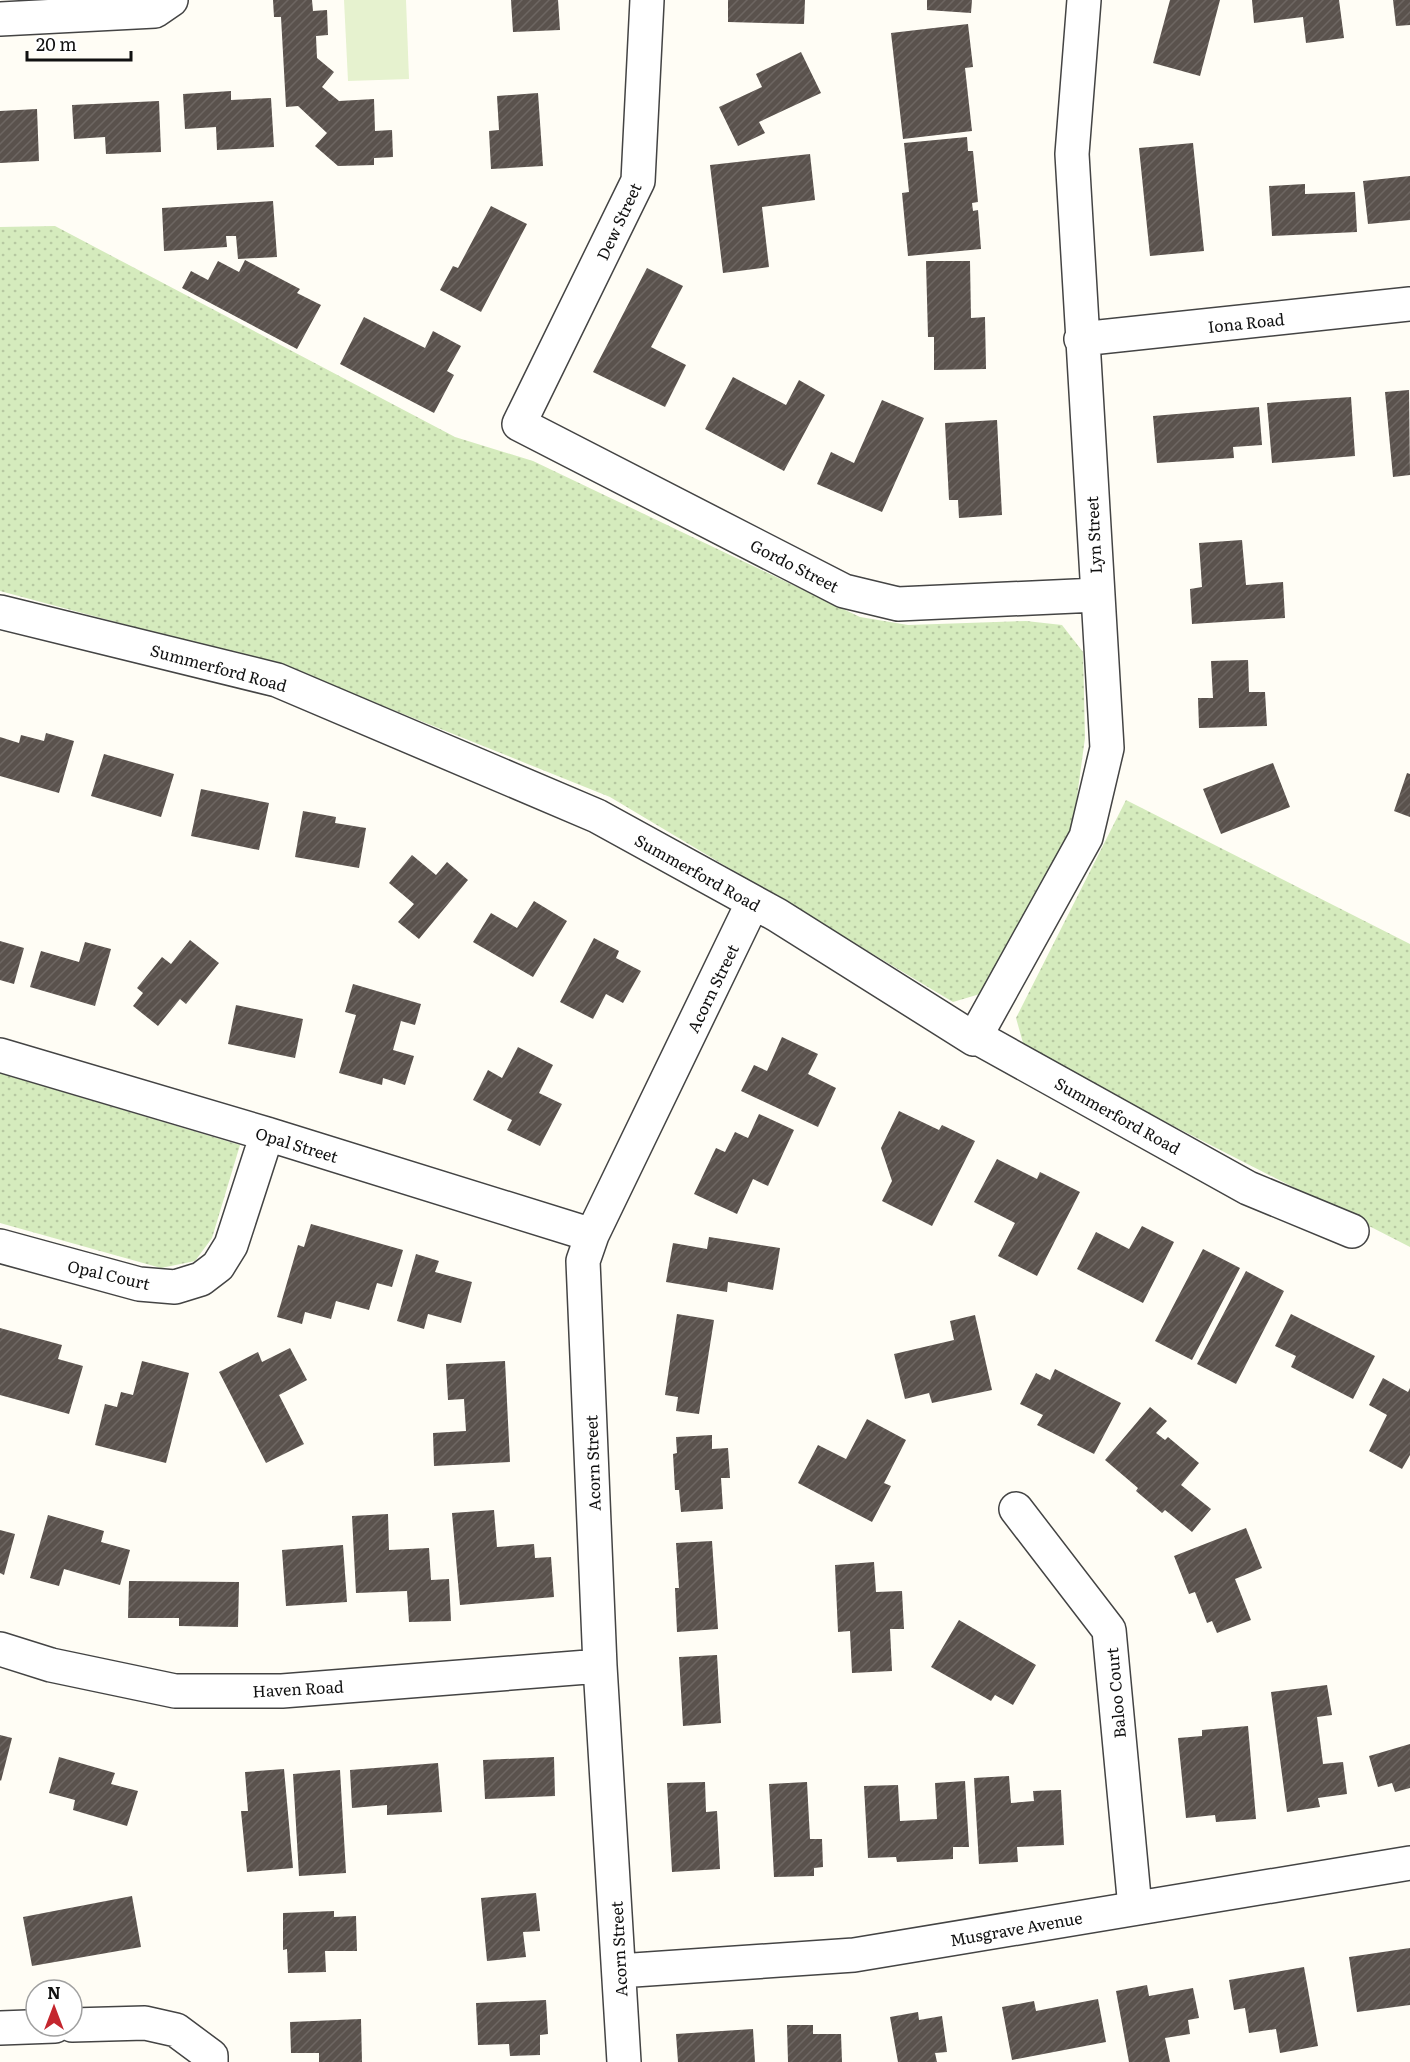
<svg xmlns="http://www.w3.org/2000/svg" width="1410" height="2062" font-family="Literata,serif">
	<style>
		.green { fill: url(#green-dots) }
		.pitch { fill: #e6f2cf }
		.building { fill: url(#building-hatch) }
		.lines { fill: none; stroke-linecap: round; stroke-linejoin: round }
		.street-casing { stroke: #444; stroke-width: 36 }
		.street { stroke: #fff; stroke-width: 33 }
		.labels { text-anchor: middle; dominant-baseline: central; stroke-width: 6; stroke-linejoin: round; paint-order: stroke }
		.street-label { font-size: 16px; fill: #111; stroke: #fff }
	</style>
	<defs>
		<pattern id="green-dots" width="8" height="8" patternUnits="userSpaceOnUse" patternTransform="scale(1.5)"><rect width="8" height="8" fill="#d5ebbd"/><path d="M2 2h.1M6 6h.1" fill="none" stroke="#b6c8a1" stroke-width="1.8" stroke-linecap="round"/></pattern>
		<pattern id="building-hatch" width="6" height="6" patternUnits="userSpaceOnUse" patternTransform="scale(1.5)"><rect width="6" height="6" fill="#5a524d"/><path d="M-1 1l2-2M0 6l6-6M5 7l2-2" fill="none" stroke="#6d6662"/></pattern>
	</defs>
	<rect width="100%" height="100%" fill="#fffdf5"/>
	<path class="green" d="M 55,226 L 455,437 L 533,461 L 860,617 L 908,625 L 1026,621 L 1062,625 L 1083,652 L 1085,738 L 1073,826 L 990,991 L 953,1002 L 610,797 L 291,669 L 0,591 L 0,227 Z
		M 1126,800 L 1410,944 L 1410,1247 L 1025,1050 L 1016,1018 Z
		M 0,1073 L 240,1145 L 212,1238 L 195,1261 L 161,1268 L 0,1223 Z"/>
	<path class="pitch" d="M 344,0 L 406,0 L 409,79 L 348,81 Z"/>
	<path class="building" d="M 273,0 L 312,0 L 313,11 L 327,10 L 328,35 L 316,36 L 317,58 L 334,72 L 322,87 L 339,101 L 374,99 L 375,131 L 392,130 L 393,157 L 374,158 L 374,165 L 338,166 L 315,146 L 327,133 L 298,106 L 286,107 L 281,17 L 274,17 Z
		M 511,0 L 558,0 L 560,30 L 513,32 Z
		M 728,0 L 805,0 L 804,24 L 728,22 Z
		M 927,0 L 972,0 L 971,13 L 927,10 Z
		M 1170,0 L 1220,0 L 1200,76 L 1153,63 Z
		M 1252,0 L 1339,0 L 1344,38 L 1306,43 L 1303,17 L 1254,23 Z
		M 1393,0 L 1410,0 L 1410,25 L 1396,26 Z
		M 968,24 L 973,67 L 965,68 L 972,131 L 903,139 L 891,33 Z
		M 801,52 L 821,93 L 759,122 L 765,133 L 738,146 L 719,107 L 762,87 L 756,74 Z
		M 231,91 L 231,100 L 271,98 L 274,147 L 217,150 L 216,127 L 185,129 L 183,94 Z
		M 538,93 L 543,166 L 491,169 L 489,131 L 499,130 L 497,96 Z
		M 159,101 L 161,152 L 106,154 L 105,137 L 74,139 L 72,105 Z
		M 37,109 L 39,161 L 0,163 L 0,111 Z
		M 967,137 L 968,151 L 973,151 L 978,202 L 972,203 L 973,211 L 978,210 L 981,249 L 908,256 L 902,193 L 909,192 L 904,143 Z
		M 1193,143 L 1204,251 L 1150,256 L 1139,148 Z
		M 810,154 L 815,200 L 762,207 L 769,267 L 723,273 L 710,165 Z
		M 1410,176 L 1410,220 L 1368,224 L 1363,181 Z
		M 1305,184 L 1305,194 L 1355,192 L 1357,232 L 1272,236 L 1269,186 Z
		M 273,201 L 277,257 L 238,259 L 236,236 L 226,236 L 227,247 L 164,251 L 162,208 Z
		M 491,206 L 527,224 L 481,312 L 440,290 L 453,266 L 458,268 Z
		M 245,260 L 300,289 L 297,293 L 321,305 L 297,349 L 182,288 L 191,271 L 208,280 L 218,261 L 239,272 Z
		M 926,261 L 970,261 L 971,318 L 985,317 L 986,369 L 934,370 L 934,337 L 928,337 Z
		M 647,268 L 683,286 L 651,347 L 686,365 L 665,407 L 593,372 Z
		M 364,317 L 425,348 L 433,331 L 461,346 L 447,371 L 454,375 L 434,413 L 340,364 Z
		M 733,377 L 786,405 L 799,380 L 825,395 L 784,471 L 705,429 Z
		M 1409,390 L 1410,475 L 1393,477 L 1385,392 Z
		M 1351,397 L 1355,456 L 1272,463 L 1267,403 Z
		M 882,400 L 924,418 L 882,512 L 817,484 L 831,452 L 854,463 Z
		M 1259,407 L 1262,445 L 1233,447 L 1234,458 L 1157,463 L 1153,416 Z
		M 997,420 L 1002,515 L 959,518 L 958,500 L 949,500 L 945,423 Z
		M 1242,540 L 1246,585 L 1283,582 L 1285,618 L 1192,624 L 1190,589 L 1202,587 L 1199,543 Z
		M 1248,660 L 1249,692 L 1265,692 L 1267,726 L 1199,728 L 1198,698 L 1213,698 L 1211,661 Z
		M 46,733 L 74,741 L 59,793 L 0,776 L 0,737 L 19,743 L 21,735 L 44,741 Z
		M 104,754 L 174,774 L 161,817 L 91,796 Z
		M 1273,763 L 1290,807 L 1221,834 L 1203,789 Z
		M 1407,773 L 1410,774 L 1410,817 L 1394,811 Z
		M 201,789 L 269,803 L 259,850 L 191,836 Z
		M 303,811 L 336,817 L 335,823 L 366,828 L 359,868 L 295,857 Z
		M 412,855 L 436,875 L 447,862 L 468,880 L 419,939 L 398,922 L 414,904 L 389,883 Z
		M 534,901 L 567,921 L 533,977 L 473,942 L 491,913 L 517,928 Z
		M 594,938 L 619,951 L 616,958 L 641,971 L 623,1003 L 606,994 L 593,1019 L 560,1002 Z
		M 190,940 L 219,963 L 186,1004 L 180,999 L 158,1026 L 133,1006 L 143,993 L 137,988 L 162,957 L 171,964 Z
		M 0,941 L 24,948 L 14,984 L 0,980 Z
		M 85,942 L 111,949 L 95,1006 L 30,987 L 41,951 L 79,962 Z
		M 353,984 L 421,1004 L 415,1025 L 401,1021 L 393,1050 L 414,1056 L 405,1085 L 383,1078 L 382,1085 L 339,1073 L 356,1015 L 345,1012 Z
		M 236,1005 L 303,1019 L 295,1058 L 228,1044 Z
		M 782,1037 L 818,1054 L 808,1074 L 836,1088 L 818,1127 L 741,1091 L 754,1065 L 767,1071 Z
		M 518,1047 L 553,1065 L 539,1093 L 562,1104 L 540,1146 L 507,1130 L 512,1120 L 473,1100 L 488,1070 L 502,1078 Z
		M 899,1111 L 939,1130 L 942,1125 L 975,1141 L 932,1226 L 882,1201 L 892,1181 L 881,1148 Z
		M 759,1114 L 794,1130 L 768,1186 L 753,1179 L 737,1214 L 694,1194 L 716,1148 L 725,1152 L 735,1132 L 748,1138 Z
		M 997,1159 L 1037,1179 L 1040,1172 L 1080,1192 L 1037,1276 L 998,1256 L 1015,1223 L 974,1202 Z
		M 311,1224 L 403,1250 L 392,1287 L 377,1283 L 369,1310 L 336,1301 L 331,1319 L 305,1312 L 302,1324 L 277,1317 L 298,1245 L 304,1247 Z
		M 1142,1226 L 1174,1242 L 1143,1303 L 1077,1269 L 1096,1232 L 1129,1249 Z
		M 709,1237 L 780,1248 L 773,1290 L 728,1282 L 727,1292 L 666,1282 L 673,1243 L 707,1249 Z
		M 1203,1249 L 1240,1268 L 1192,1360 L 1155,1341 Z
		M 416,1254 L 439,1261 L 435,1272 L 472,1282 L 461,1323 L 428,1314 L 424,1329 L 397,1321 Z
		M 1246,1271 L 1284,1291 L 1236,1384 L 1197,1364 Z
		M 677,1314 L 714,1320 L 699,1414 L 676,1411 L 678,1397 L 665,1395 Z
		M 1291,1314 L 1375,1356 L 1353,1399 L 1291,1367 L 1296,1356 L 1275,1346 Z
		M 975,1315 L 992,1390 L 932,1403 L 929,1393 L 905,1399 L 894,1354 L 954,1340 L 950,1321 Z
		M 0,1328 L 62,1345 L 58,1359 L 83,1366 L 69,1414 L 0,1395 Z
		M 290,1348 L 307,1380 L 279,1395 L 304,1444 L 266,1463 L 219,1372 L 258,1352 L 262,1362 Z
		M 142,1361 L 189,1373 L 166,1463 L 95,1445 L 105,1404 L 117,1407 L 121,1392 L 133,1395 Z
		M 505,1361 L 510,1462 L 434,1466 L 433,1433 L 466,1431 L 464,1399 L 448,1400 L 446,1364 Z
		M 1055,1369 L 1121,1403 L 1094,1454 L 1037,1425 L 1043,1415 L 1020,1404 L 1036,1373 L 1050,1380 Z
		M 1383,1378 L 1408,1392 L 1410,1388 L 1410,1455 L 1402,1469 L 1369,1451 L 1387,1415 L 1369,1405 Z
		M 1150,1407 L 1167,1421 L 1156,1433 L 1165,1440 L 1168,1437 L 1199,1463 L 1181,1485 L 1211,1509 L 1192,1532 L 1165,1510 L 1162,1513 L 1136,1491 L 1138,1488 L 1105,1460 Z
		M 867,1419 L 906,1440 L 884,1483 L 891,1486 L 872,1522 L 798,1483 L 818,1445 L 846,1459 Z
		M 712,1435 L 712,1449 L 728,1448 L 730,1478 L 721,1478 L 723,1509 L 681,1512 L 679,1490 L 675,1490 L 673,1454 L 677,1453 L 676,1437 Z
		M 494,1510 L 497,1547 L 534,1544 L 535,1558 L 551,1557 L 554,1597 L 460,1605 L 452,1513 Z
		M 388,1514 L 389,1550 L 429,1548 L 431,1580 L 449,1579 L 451,1621 L 409,1622 L 407,1591 L 356,1593 L 352,1516 Z
		M 48,1515 L 104,1531 L 101,1542 L 130,1550 L 120,1585 L 64,1569 L 59,1586 L 30,1578 Z
		M 1246,1528 L 1262,1568 L 1235,1579 L 1251,1620 L 1217,1633 L 1212,1621 L 1207,1623 L 1195,1592 L 1189,1594 L 1174,1556 Z
		M 0,1530 L 15,1534 L 4,1575 L 0,1573 Z
		M 712,1541 L 718,1629 L 677,1632 L 675,1588 L 679,1588 L 676,1543 Z
		M 343,1545 L 347,1602 L 286,1606 L 282,1550 Z
		M 874,1562 L 876,1592 L 902,1591 L 904,1629 L 890,1629 L 892,1671 L 852,1673 L 850,1631 L 838,1632 L 835,1565 Z
		M 129,1581 L 239,1582 L 238,1627 L 179,1626 L 179,1618 L 128,1618 Z
		M 959,1620 L 1036,1665 L 1013,1705 L 995,1695 L 991,1701 L 931,1667 Z
		M 717,1655 L 721,1723 L 683,1726 L 679,1657 Z
		M 1327,1685 L 1332,1715 L 1317,1717 L 1323,1764 L 1343,1762 L 1347,1794 L 1318,1798 L 1320,1807 L 1287,1812 L 1271,1692 Z
		M 1248,1726 L 1256,1819 L 1216,1822 L 1215,1815 L 1186,1818 L 1178,1738 L 1202,1736 L 1202,1730 Z
		M 0,1735 L 12,1738 L 1,1781 L 0,1780 Z
		M 1410,1744 L 1410,1788 L 1395,1792 L 1392,1783 L 1378,1787 L 1369,1756 Z
		M 59,1757 L 115,1773 L 111,1784 L 138,1791 L 127,1826 L 73,1810 L 75,1800 L 49,1793 Z
		M 554,1757 L 555,1796 L 485,1799 L 483,1760 Z
		M 438,1763 L 442,1812 L 387,1815 L 387,1805 L 352,1808 L 350,1770 Z
		M 284,1769 L 293,1868 L 247,1872 L 241,1811 L 248,1811 L 245,1772 Z
		M 340,1770 L 346,1873 L 299,1876 L 293,1774 Z
		M 1009,1776 L 1011,1803 L 1034,1801 L 1033,1791 L 1061,1790 L 1064,1845 L 1017,1847 L 1018,1862 L 979,1864 L 974,1778 Z
		M 965,1781 L 969,1847 L 953,1847 L 953,1859 L 897,1862 L 896,1857 L 868,1858 L 864,1786 L 898,1785 L 900,1821 L 937,1819 L 935,1783 Z
		M 705,1782 L 706,1812 L 717,1811 L 720,1869 L 672,1872 L 667,1783 Z
		M 807,1782 L 810,1839 L 822,1839 L 823,1867 L 814,1868 L 814,1876 L 774,1877 L 769,1784 Z
		M 536,1893 L 540,1931 L 523,1932 L 526,1957 L 487,1961 L 481,1898 Z
		M 132,1896 L 141,1947 L 32,1966 L 23,1917 Z
		M 334,1911 L 334,1917 L 356,1916 L 357,1951 L 325,1951 L 326,1972 L 288,1973 L 287,1949 L 283,1950 L 283,1913 Z
		M 1410,1948 L 1410,2005 L 1357,2012 L 1349,1957 Z
		M 1304,1967 L 1318,2046 L 1280,2053 L 1276,2029 L 1249,2033 L 1245,2008 L 1234,2010 L 1229,1980 Z
		M 1147,1985 L 1149,1996 L 1193,1988 L 1199,2018 L 1188,2020 L 1190,2034 L 1165,2038 L 1170,2062 L 1129,2062 L 1116,1991 Z
		M 1098,1999 L 1106,2042 L 1012,2060 L 1002,2007 L 1034,2001 L 1036,2011 Z
		M 546,2000 L 548,2034 L 540,2035 L 540,2055 L 510,2056 L 509,2044 L 478,2045 L 476,2003 Z
		M 918,2012 L 919,2020 L 942,2016 L 947,2052 L 935,2053 L 937,2062 L 898,2062 L 890,2017 Z
		M 361,2019 L 362,2062 L 319,2062 L 319,2053 L 291,2053 L 290,2022 Z
		M 787,2025 L 813,2025 L 813,2034 L 841,2034 L 842,2062 L 788,2062 Z
		M 753,2029 L 755,2062 L 678,2062 L 676,2034 Z"/>
	<g class="lines">
		<defs>
			<path id="street" d="M 647,0 L 638,181 L 519,424 L 844,591 L 898,604 L 1097,595
				M 0,19 L 155,11 L 171,0
				M 1081,339 L 1410,304
				M 0,612 L 277,680 L 597,816 L 777,915 L 974,1039 L 980,1039 L 1248,1188 L 1352,1231
				M 974,1039 L 1086,837 L 1107,748 L 1072,154 L 1084,0
				M 0,1055 L 267,1134 L 592,1235
				M 0,1246 L 139,1284 L 175,1287 L 201,1279 L 218,1266 L 231,1245 L 267,1134
				M 1016,1509 L 1109,1630 L 1135,1908
				M 0,1649 L 51,1665 L 175,1691 L 282,1691 L 600,1666
				M 619,1971 L 854,1955 L 1410,1863
				M 72,2025 L 145,2023 L 176,2030 L 211,2056 L 211,2062
				M 0,2028 L 55,2026
				M 624,2062 L 600,1666 L 583,1261 L 592,1235 L 753,902"/>
		</defs>
		<use href="#street" class="street-casing"/>
		<use href="#street" class="street"/>
	</g>
	<g class="labels">
		<g class="street-label">
			<text transform="translate(618 221) rotate(-65)">Dew Street</text>
			<text transform="translate(1246 322) rotate(-6)">Iona Road</text>
			<text transform="translate(1093 535) rotate(-93)">Lyn Street</text>
			<text transform="translate(795 565) rotate(27)">Gordo Street</text>
			<text transform="translate(219 667) rotate(15)">Summerford Road</text>
			<text transform="translate(698 872) rotate(29)">Summerford Road</text>
			<text transform="translate(712 988) rotate(-64)">Acorn Street</text>
			<text transform="translate(1118 1115) rotate(29)">Summerford Road</text>
			<text transform="translate(297 1144) rotate(17)">Opal Street</text>
			<text transform="translate(109 1274) rotate(13)">Opal Court</text>
			<text transform="translate(592 1463) rotate(-92)">Acorn Street</text>
			<text transform="translate(298 1688) rotate(-3)">Haven Road</text>
			<text transform="translate(1115 1693) rotate(-95)">Baloo Court</text>
			<text transform="translate(1016 1928) rotate(-10)">Musgrave Avenue</text>
			<text transform="translate(618 1949) rotate(-93)">Acorn Street</text>
		</g>
	</g>
	<g transform="translate(54 2008)"><circle r="28" fill="#ffffff" stroke="#a0a0a0" stroke-width="1.5"/>
	<path d="M0-4.5L10 22L0 15L-10 22Z" fill="#c4262e"/>
	<text y="-9" font-size="16" font-weight="bold" text-anchor="middle" fill="#111111">N</text>
	</g>
	<path d="M27 51v9h104v-9" fill="none" stroke="#111111" stroke-width="3"/>
	<text x="36" y="51" font-size="18" fill="#111111" stroke="#ffffff" stroke-width="4.5" paint-order="stroke">20 m</text>
</svg>
